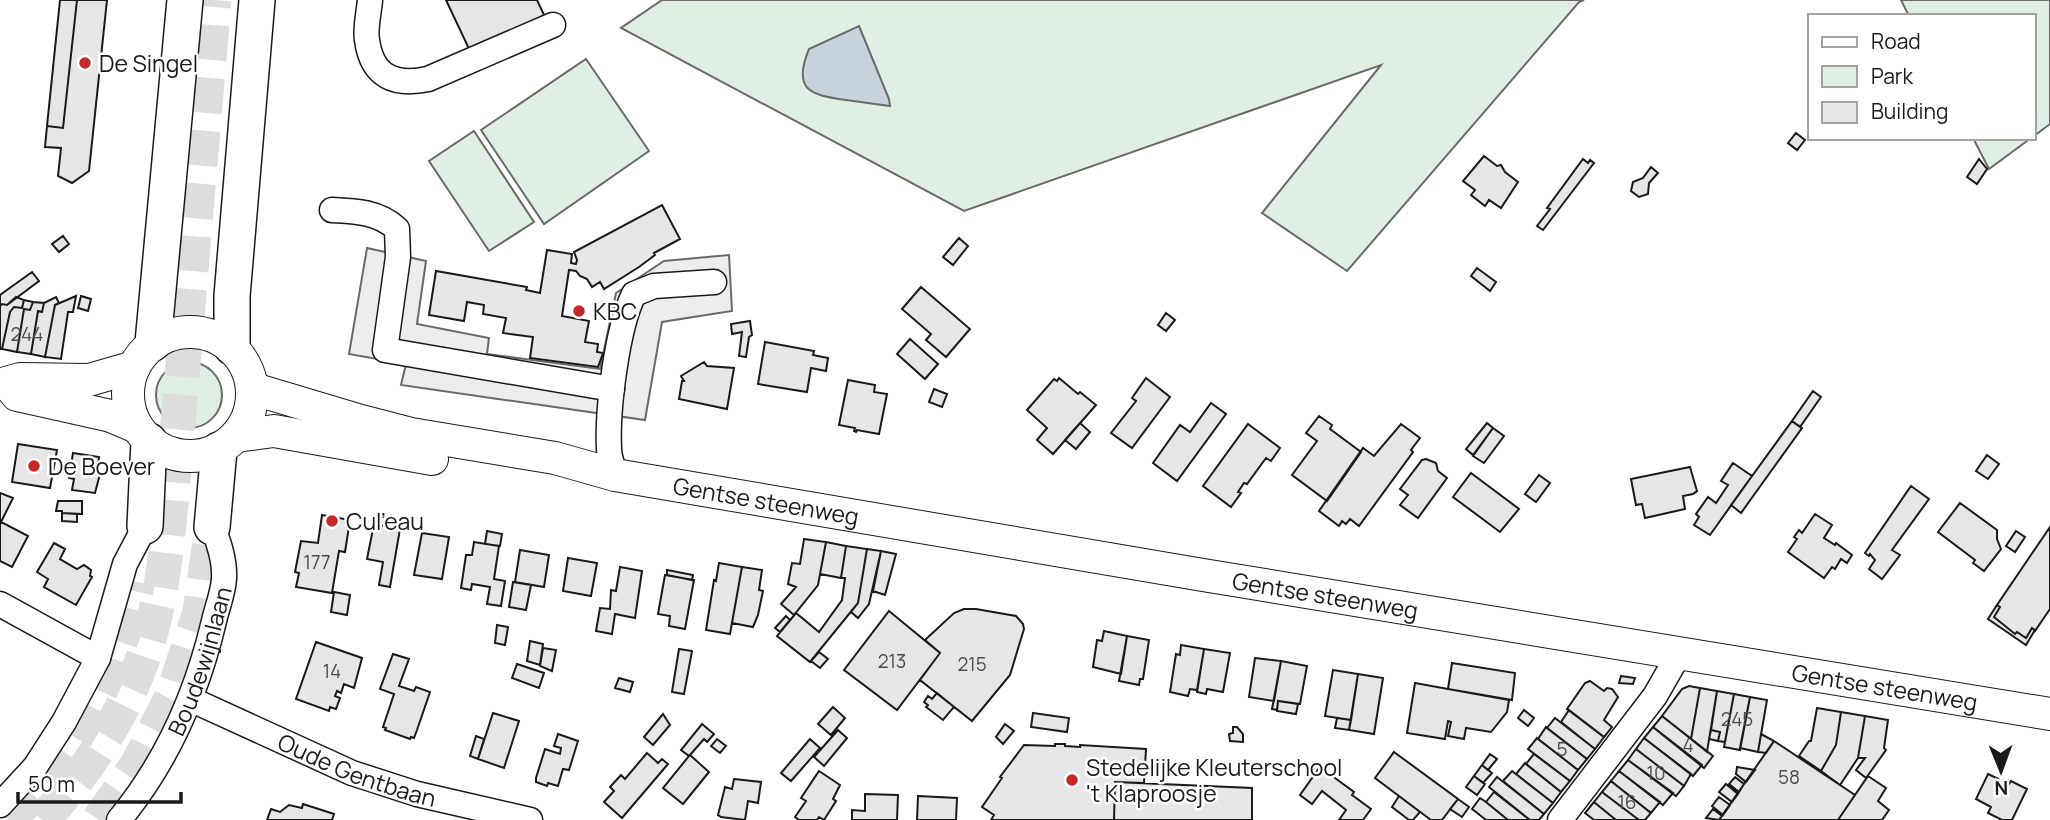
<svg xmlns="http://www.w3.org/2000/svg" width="2050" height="820" font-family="Manrope,sans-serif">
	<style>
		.green { fill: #e0efe3; stroke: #6a6a6a; stroke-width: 2 }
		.parking { fill: #ededed; stroke: #6a6a6a; stroke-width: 2 }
		.water { fill: #c6d2dc; stroke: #6a6a6a; stroke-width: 2 }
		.building { fill: #e6e6e6; stroke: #1a1a1a; stroke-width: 2 }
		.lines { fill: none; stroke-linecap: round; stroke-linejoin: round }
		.highway-tunnel { stroke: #ddd; stroke-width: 35; stroke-dasharray: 35 18; stroke-linecap: butt }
		.minor-casing { stroke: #1a1a1a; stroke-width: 27 }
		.major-casing { stroke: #1a1a1a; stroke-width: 34 }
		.highway-casing { stroke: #1a1a1a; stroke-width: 38 }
		.minor { stroke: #fff; stroke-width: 24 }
		.major { stroke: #fff; stroke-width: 32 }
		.highway { stroke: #fff; stroke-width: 35 }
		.poi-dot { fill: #c62828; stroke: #fff; stroke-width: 2.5 }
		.labels { text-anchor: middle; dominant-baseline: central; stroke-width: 5; stroke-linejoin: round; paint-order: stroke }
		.number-label { font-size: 19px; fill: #4d4d4d }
		.poi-label { font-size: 23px; fill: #1a1a1a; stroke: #fff; text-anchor: start }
		.street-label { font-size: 23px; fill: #1a1a1a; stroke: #fff }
	</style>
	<rect width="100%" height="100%" fill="#fff"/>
	<path class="green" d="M 662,0 L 1584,0 L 1579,2 L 1347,271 L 1262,213 L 1381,65 L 964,211 L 621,28 Z
		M 1901,0 L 2050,0 L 2050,124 L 2034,136 L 2034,16 L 1909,16 Z
		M 586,59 L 649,151 L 544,224 L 481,130 Z
		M 474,131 L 534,222 L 489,251 L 429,161 Z
		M 1973,138 L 2031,138 L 1989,169 Z
		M156 395a33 33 0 1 1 66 0a33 33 0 1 1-66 0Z"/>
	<path class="parking" d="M 367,248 L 426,261 L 417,324 L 489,338 L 487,354 L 600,369 L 616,293 L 664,261 L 729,255 L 732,311 L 662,322 L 645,420 L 401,385 L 406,364 L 349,354 Z"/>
	<path class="water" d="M 859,26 L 889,99 L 890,106 C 875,104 860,102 846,100 C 810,95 792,90 809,49 Z"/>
	<path class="building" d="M 60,0 L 77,0 L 63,128 L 47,126 Z
		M 77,0 L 107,0 L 89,171 L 72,183 L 58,176 L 61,148 L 45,147 L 47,126 L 63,128 Z
		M 446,0 L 537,0 L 545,17 L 470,51 Z
		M 1796,133 L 1805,140 L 1797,150 L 1788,143 Z
		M 1484,156 L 1497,166 L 1501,165 L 1505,172 L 1518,182 L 1501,208 L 1489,200 L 1485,206 L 1471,195 L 1475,190 L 1463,181 Z
		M 1583,159 L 1588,163 L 1590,160 L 1594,163 L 1543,230 L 1537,226 L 1550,209 L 1547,208 Z
		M 1979,159 L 1987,169 L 1977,184 L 1967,177 Z
		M 1651,167 L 1658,173 L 1649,183 L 1648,194 L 1639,197 L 1631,191 L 1633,182 L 1643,178 Z
		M 662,205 L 680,239 L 654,253 L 655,255 L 639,267 L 604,289 L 600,282 L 592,287 L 587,279 L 580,276 L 576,271 L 569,270 L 562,316 L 589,321 L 585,342 L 598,344 L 597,352 L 603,353 L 598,367 L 530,358 L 533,337 L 503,333 L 506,318 L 483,314 L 484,305 L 467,302 L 464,321 L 429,315 L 436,271 L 527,287 L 526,290 L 540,293 L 547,250 L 572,254 L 571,263 L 576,264 L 577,260 L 574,252 Z
		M 63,236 L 69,244 L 59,252 L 52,244 Z
		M 959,238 L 968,246 L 953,265 L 943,257 Z
		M 1477,268 L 1496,282 L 1490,291 L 1471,276 Z
		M 32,272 L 39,281 L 7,305 L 2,304 L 0,306 L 0,295 Z
		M 921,287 L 970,329 L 946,357 L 926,340 L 931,334 L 902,309 Z
		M 76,296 L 73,312 L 68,312 L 61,359 L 45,357 L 55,305 Z
		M 81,296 L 91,299 L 88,311 L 78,308 Z
		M 16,297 L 24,300 L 22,308 L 14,307 L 10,312 L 2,349 L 0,349 L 0,306 L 2,304 L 7,305 Z
		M 56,297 L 59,303 L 55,305 L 45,357 L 31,354 L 38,311 L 42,312 L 44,303 Z
		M 24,300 L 33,302 L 30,310 L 24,309 L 17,352 L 2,349 L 10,312 L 14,307 L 22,308 Z
		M 33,302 L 44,303 L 42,312 L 38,311 L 31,354 L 17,352 L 24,309 L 30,310 Z
		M 1166,313 L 1175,320 L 1166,331 L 1158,325 Z
		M 750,321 L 752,335 L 749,337 L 746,357 L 739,356 L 742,332 L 732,334 L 731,324 Z
		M 910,339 L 938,364 L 925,379 L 897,354 Z
		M 765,342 L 814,351 L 813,355 L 828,358 L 826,371 L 811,368 L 807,392 L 758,384 Z
		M 704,362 L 707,366 L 734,368 L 727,409 L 679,399 L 682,381 L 684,381 L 681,376 Z
		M 1059,378 L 1078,394 L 1080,392 L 1096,405 L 1053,454 L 1037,440 L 1047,428 L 1027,410 L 1054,379 L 1057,381 Z
		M 1146,378 L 1170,397 L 1132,448 L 1111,433 L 1136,401 L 1132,398 Z
		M 848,380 L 875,385 L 874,392 L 887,394 L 879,434 L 857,430 L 856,432 L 854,431 L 855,428 L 839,425 Z
		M 934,389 L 947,394 L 942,407 L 929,402 Z
		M 1813,391 L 1821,397 L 1800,427 L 1792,421 Z
		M 1211,403 L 1226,414 L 1177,481 L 1153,463 L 1180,425 L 1190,432 Z
		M 1319,416 L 1332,425 L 1330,429 L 1361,452 L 1327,501 L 1292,475 L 1317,441 L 1306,433 Z
		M 1792,421 L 1802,428 L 1741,513 L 1731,505 Z
		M 1080,423 L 1090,432 L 1076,449 L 1065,440 Z
		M 1487,423 L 1493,428 L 1473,455 L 1466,449 Z
		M 1248,424 L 1280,448 L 1271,461 L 1266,458 L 1247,484 L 1244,483 L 1238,492 L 1241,493 L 1231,507 L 1203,486 Z
		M 1401,424 L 1420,438 L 1411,450 L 1413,452 L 1359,526 L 1350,519 L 1346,524 L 1342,521 L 1339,526 L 1319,511 L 1363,448 L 1374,456 Z
		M 1493,428 L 1504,436 L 1484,463 L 1473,456 Z
		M 18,444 L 57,450 L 50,488 L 12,482 Z
		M 73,453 L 99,457 L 97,474 L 100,474 L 95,493 L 72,490 L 74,479 L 69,478 Z
		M 1987,455 L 1999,464 L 1988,479 L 1976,471 Z
		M 1426,459 L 1436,463 L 1438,471 L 1447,478 L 1418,518 L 1400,505 L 1408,495 L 1400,489 L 1422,460 Z
		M 1733,463 L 1752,476 L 1710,535 L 1694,525 L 1699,517 L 1696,514 L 1708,497 L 1716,503 L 1728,485 L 1721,481 Z
		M 1690,467 L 1697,491 L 1693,494 L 1683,496 L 1685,509 L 1645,518 L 1642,504 L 1636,505 L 1631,479 Z
		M 1471,473 L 1519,509 L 1500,532 L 1453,497 Z
		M 1539,475 L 1550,483 L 1536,502 L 1525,494 Z
		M 1911,486 L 1929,499 L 1892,550 L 1900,555 L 1882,579 L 1869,569 L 1875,560 L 1870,554 L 1869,556 L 1865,553 Z
		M 0,493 L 13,498 L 1,522 L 28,536 L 12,567 L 0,561 Z
		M 58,501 L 82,501 L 82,514 L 62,513 L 62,511 L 56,511 Z
		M 1960,503 L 1997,530 L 1997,539 L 2001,549 L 1984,571 L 1973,563 L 1975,560 L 1938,532 Z
		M 62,513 L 77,514 L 77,522 L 62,521 Z
		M 1815,514 L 1832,525 L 1824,538 L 1835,545 L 1836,543 L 1852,555 L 1847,563 L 1841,559 L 1835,569 L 1832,567 L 1824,578 L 1788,552 L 1797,539 L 1794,537 L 1799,530 L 1802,533 Z
		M 322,515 L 350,520 L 345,552 L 339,551 L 332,593 L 296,587 L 299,573 L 295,572 L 301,541 L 318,543 Z
		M 374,524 L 400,529 L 390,587 L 379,585 L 383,562 L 367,559 Z
		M 2050,527 L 2050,609 L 2035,631 L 2032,628 L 2026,638 L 2017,632 L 2015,634 L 1994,617 L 2000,607 L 1997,605 Z
		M 487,531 L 502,534 L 500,546 L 485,544 Z
		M 2016,531 L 2025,537 L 2015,552 L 2006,546 Z
		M 422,533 L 449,537 L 442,579 L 414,575 Z
		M 804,539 L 826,542 L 818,585 L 794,615 L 781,604 L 796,587 L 788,584 L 792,563 L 800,564 Z
		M 474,542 L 499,546 L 494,579 L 505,581 L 501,606 L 487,604 L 490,587 L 472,584 L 471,590 L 461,588 L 466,555 L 472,555 Z
		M 826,542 L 846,546 L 841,578 L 820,574 Z
		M 54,543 L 65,549 L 60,559 L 77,569 L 84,565 L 91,570 L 90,576 L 92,577 L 76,605 L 44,587 L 48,579 L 37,572 Z
		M 846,546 L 867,549 L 858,603 L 810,662 L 777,636 L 796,613 L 819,632 L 842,600 L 845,578 L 841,578 Z
		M 867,549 L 881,551 L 869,604 L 858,618 L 851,612 L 858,603 Z
		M 520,550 L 549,555 L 544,587 L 515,582 Z
		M 881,551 L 896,554 L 885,595 L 873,591 Z
		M 568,558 L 597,563 L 591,596 L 563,591 Z
		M 719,563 L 742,567 L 730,634 L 706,630 L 714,580 L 716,581 Z
		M 620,567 L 642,571 L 635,618 L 615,614 L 612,634 L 596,631 L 600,608 L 610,609 L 611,590 L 616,591 Z
		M 742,567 L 762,570 L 759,590 L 763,591 L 758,615 L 753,627 L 732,623 Z
		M 667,570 L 693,575 L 692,580 L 667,575 Z
		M 665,575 L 694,580 L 685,629 L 669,626 L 670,616 L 658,614 Z
		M 513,582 L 531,585 L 526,610 L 509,607 Z
		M 334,592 L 350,595 L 347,615 L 331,612 Z
		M 1997,605 L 2000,607 L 1994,617 L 2015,634 L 2017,632 L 2026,638 L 2032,628 L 2035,630 L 2026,645 L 1988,619 Z
		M 964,609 L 976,609 L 1016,616 L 1023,624 L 1024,629 L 1010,675 L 972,721 L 920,680 L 940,653 L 925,640 L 954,613 Z
		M 889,611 L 940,653 L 897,710 L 844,670 Z
		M 786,616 L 790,620 L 780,632 L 775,628 Z
		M 497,625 L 508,627 L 505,645 L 495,643 Z
		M 1104,631 L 1127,636 L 1121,674 L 1093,667 L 1097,640 L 1102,641 Z
		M 1127,636 L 1149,640 L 1143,679 L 1140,679 L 1139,685 L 1119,681 Z
		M 530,641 L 543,644 L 540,665 L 527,661 Z
		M 316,642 L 362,658 L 354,688 L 344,684 L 341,693 L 337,691 L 335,696 L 340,698 L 336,709 L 330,707 L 329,711 L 296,699 Z
		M 1181,645 L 1204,649 L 1197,690 L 1190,689 L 1188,696 L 1170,692 L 1176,654 L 1180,655 Z
		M 543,648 L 556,650 L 552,671 L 540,666 Z
		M 679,649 L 692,651 L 684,694 L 672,692 Z
		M 1204,649 L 1230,653 L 1223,692 L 1207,689 L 1206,694 L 1197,692 Z
		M 819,652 L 828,659 L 820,668 L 811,661 Z
		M 393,654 L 409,659 L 399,686 L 414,691 L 416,687 L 430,692 L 417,730 L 414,738 L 411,737 L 410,739 L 385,730 L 386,728 L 383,727 L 394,694 L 380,689 Z
		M 1255,658 L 1281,661 L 1274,701 L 1249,697 Z
		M 1281,661 L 1307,666 L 1300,704 L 1278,701 L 1277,710 L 1272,709 Z
		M 1452,663 L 1515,673 L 1512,700 L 1448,689 Z
		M 517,664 L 544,673 L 539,688 L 512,678 Z
		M 1333,670 L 1358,674 L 1351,720 L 1325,716 Z
		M 1358,674 L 1383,678 L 1374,734 L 1349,730 Z
		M 1621,676 L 1635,678 L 1633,684 L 1619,683 Z
		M 619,678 L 633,682 L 630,692 L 615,688 Z
		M 1590,681 L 1604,691 L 1607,688 L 1612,689 L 1618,697 L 1604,720 L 1612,727 L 1604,737 L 1567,709 L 1585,683 Z
		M 1415,683 L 1509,700 L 1507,712 L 1491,732 L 1466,728 L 1464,739 L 1448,736 L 1451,722 L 1448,721 L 1445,739 L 1407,733 Z
		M 1689,686 L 1700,688 L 1691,739 L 1662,716 L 1682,689 Z
		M 1700,688 L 1717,691 L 1707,752 L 1691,739 Z
		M 1717,691 L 1734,694 L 1725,742 L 1718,741 L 1720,732 L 1711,730 Z
		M 937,693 L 954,707 L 943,720 L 926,707 L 928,705 L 924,702 L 928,696 L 932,699 Z
		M 1734,694 L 1750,697 L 1740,750 L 1724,747 Z
		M 1750,697 L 1767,700 L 1758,752 L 1740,748 Z
		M 1278,701 L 1298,704 L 1296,714 L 1277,711 Z
		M 833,707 L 845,718 L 831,735 L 818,724 Z
		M 1817,708 L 1841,712 L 1836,745 L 1821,771 L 1799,756 L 1809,741 L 1811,741 Z
		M 1524,710 L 1534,718 L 1528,726 L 1518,718 Z
		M 1569,710 L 1604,737 L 1595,749 L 1561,722 Z
		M 1841,712 L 1865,716 L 1858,758 L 1840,785 L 1821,771 L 1836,745 Z
		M 493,713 L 519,721 L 504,768 L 478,759 Z
		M 1033,713 L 1069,718 L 1067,732 L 1031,727 Z
		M 663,714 L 670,725 L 653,745 L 644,737 Z
		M 1662,716 L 1713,756 L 1704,768 L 1653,727 Z
		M 1865,716 L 1888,720 L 1884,748 L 1886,750 L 1866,778 L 1856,770 L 1865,758 L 1858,758 Z
		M 1337,718 L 1351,720 L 1349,730 L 1335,728 Z
		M 1555,718 L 1595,749 L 1587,759 L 1547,728 Z
		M 702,724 L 714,734 L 707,742 L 704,739 L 690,755 L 709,772 L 683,804 L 663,788 L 689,756 L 681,750 Z
		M 1005,724 L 1014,731 L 1003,744 L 996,737 Z
		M 1233,727 L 1237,727 L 1243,734 L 1243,742 L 1230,741 L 1229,734 L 1233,733 Z
		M 1546,727 L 1587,759 L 1578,770 L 1538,739 Z
		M 1653,727 L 1702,765 L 1693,776 L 1644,738 Z
		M 838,730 L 847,738 L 824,766 L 814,757 Z
		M 1711,730 L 1720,732 L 1718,741 L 1709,739 Z
		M 558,734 L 578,741 L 569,770 L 563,769 L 558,786 L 548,783 L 547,786 L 536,782 L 536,778 L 545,749 L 560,754 L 561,748 L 554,746 Z
		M 1761,734 L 1774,741 L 1766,753 L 1758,752 Z
		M 476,736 L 484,739 L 478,759 L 470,756 Z
		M 1537,738 L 1578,770 L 1570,781 L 1528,749 Z
		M 1644,738 L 1691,774 L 1684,786 L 1636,749 Z
		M 717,739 L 726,746 L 720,753 L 711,746 Z
		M 810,739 L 820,748 L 791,781 L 781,773 Z
		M 1774,741 L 1855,795 L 1838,820 L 1719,820 Z
		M 1055,744 L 1065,744 L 1065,746 L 1080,747 L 1080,745 L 1146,749 L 1144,783 L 1115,782 L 1114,820 L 991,820 L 994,815 L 982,807 L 1002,778 L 1000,777 L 1024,745 L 1055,746 Z
		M 1636,749 L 1684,786 L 1676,796 L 1628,760 Z
		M 1394,752 L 1458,799 L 1442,820 L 1431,820 L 1375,778 Z
		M 647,753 L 658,763 L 662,759 L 668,764 L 622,818 L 604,802 L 614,791 L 610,787 L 621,775 L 625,779 Z
		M 1490,754 L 1497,759 L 1488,770 L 1482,765 Z
		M 1534,754 L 1570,781 L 1561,792 L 1526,764 Z
		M 1628,760 L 1673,793 L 1663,805 L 1619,771 Z
		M 1525,763 L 1561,792 L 1553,803 L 1516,774 Z
		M 1482,765 L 1492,773 L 1483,783 L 1474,776 Z
		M 1320,767 L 1354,792 L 1352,795 L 1371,809 L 1363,820 L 1339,820 L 1346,810 L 1322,791 L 1312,804 L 1300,795 Z
		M 1737,767 L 1755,770 L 1746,782 L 1736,774 Z
		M 819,771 L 840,785 L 833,799 L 836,801 L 824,820 L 819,817 L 817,820 L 799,820 L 795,817 L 806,801 L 801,798 Z
		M 1512,771 L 1553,803 L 1544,814 L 1503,781 Z
		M 1619,771 L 1660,802 L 1651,813 L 1611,781 Z
		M 1988,774 L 2009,784 L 2011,781 L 2027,789 L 2012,820 L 2002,820 L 1988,813 L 1991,807 L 1976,799 Z
		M 1474,776 L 1485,784 L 1477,795 L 1466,787 Z
		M 1868,776 L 1886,788 L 1878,801 L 1889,810 L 1882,820 L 1838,820 Z
		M 1497,777 L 1544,814 L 1539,820 L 1530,820 L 1489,787 Z
		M 1735,777 L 1744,784 L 1739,792 L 1729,784 Z
		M 734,779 L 761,782 L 758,803 L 748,801 L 745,820 L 721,817 L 718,815 L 725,787 L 732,789 Z
		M 1611,781 L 1651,813 L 1645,820 L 1639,820 L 1602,792 Z
		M 1115,782 L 1252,788 L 1252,820 L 1114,820 Z
		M 1726,784 L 1738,794 L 1732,802 L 1719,792 Z
		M 1494,792 L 1530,820 L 1508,820 L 1486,802 Z
		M 1602,792 L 1639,820 L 1616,820 L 1594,802 Z
		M 865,794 L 898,795 L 897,820 L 852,820 L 852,810 L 865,811 Z
		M 918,796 L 957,798 L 956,820 L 917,820 Z
		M 1399,796 L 1420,812 L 1413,820 L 1409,820 L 1392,807 Z
		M 1719,797 L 1730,805 L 1723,815 L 1712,806 Z
		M 1480,798 L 1486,802 L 1508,820 L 1486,820 L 1476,812 L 1472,809 Z
		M 1458,799 L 1469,807 L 1462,817 L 1450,809 Z
		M 1594,802 L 1616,820 L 1594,820 L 1585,813 Z
		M 303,804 L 334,814 L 332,820 L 267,820 L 271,809 L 280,812 L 289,805 L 302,808 Z
		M 1713,809 L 1722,816 L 1719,820 L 1706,818 Z"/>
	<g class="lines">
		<path class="highway-tunnel" d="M 9,820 C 27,801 48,781 62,759 C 98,705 123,645 138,582
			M 42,820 C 97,763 140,689 156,611 C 164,576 167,540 171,505 L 214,0
			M 99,820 L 137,765 L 172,697 L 200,612 L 212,527"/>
		<defs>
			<g id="minor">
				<path d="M 370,0 C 369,12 365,28 367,40 C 372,77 395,86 428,79 L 553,25"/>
				<path d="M 332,210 C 356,211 379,212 397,229 L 398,257 L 385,350 L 612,389"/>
				<path d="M 615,475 C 613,466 609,457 609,449 C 607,410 617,328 634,294 L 654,286 L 714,282"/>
				<path d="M 0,604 L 98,658"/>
				<path id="s1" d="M 190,699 L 352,773 L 417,794 L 530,820"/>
				<path d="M 0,805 L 35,767 L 64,722 L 98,658 L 125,564 L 145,526"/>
				<path id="s2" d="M 119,820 C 166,763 197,693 214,621 C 217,608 223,593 224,579 C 225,562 219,541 212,527"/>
				<path d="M 1560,820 L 1655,696 L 1679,654"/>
			</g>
			<g id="major">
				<circle cx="190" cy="394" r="62"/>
				<path d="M 6,383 L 20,379 L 89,380 L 134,367"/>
				<path d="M 8,384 L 17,395 L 111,416 L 137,427"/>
				<path id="s3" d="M 254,389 L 361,421 L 411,434 L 555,458 L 615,475 L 1203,575 L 2050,714"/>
				<path d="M 236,436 L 274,431 L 432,459"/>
			</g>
			<path id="highway" d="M 153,343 L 185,0
				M 232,347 L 232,296 L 257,0
				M 145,526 L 149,441
				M 212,527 L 219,450"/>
		</defs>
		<use href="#minor" class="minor-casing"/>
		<use href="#major" class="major-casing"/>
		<use href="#highway" class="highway-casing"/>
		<use href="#minor" class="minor"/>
		<use href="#major" class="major"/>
		<use href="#highway" class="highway"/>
	</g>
	<g class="poi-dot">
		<circle cx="85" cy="63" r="7"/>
		<circle cx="579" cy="311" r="7"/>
		<circle cx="34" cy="466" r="7"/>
		<circle cx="332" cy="521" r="7"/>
		<circle cx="1072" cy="780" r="7"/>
	</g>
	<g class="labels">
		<g class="number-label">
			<text x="27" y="334">244</text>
			<text x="317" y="562">177</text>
			<text x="892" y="661">213</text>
			<text x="972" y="664">215</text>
			<text x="332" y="671">14</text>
			<text x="1737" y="719">245</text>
			<text x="1688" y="745">4</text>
			<text x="1562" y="749">5</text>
			<text x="1656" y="773">10</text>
			<text x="1789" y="777">58</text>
			<text x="1627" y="802">16</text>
		</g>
		<g class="poi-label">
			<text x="99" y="63">De Singel</text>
			<text x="593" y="311">KBC</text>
			<text x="48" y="466">De Boever</text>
			<text x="346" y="521">Cul'eau</text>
			<text x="1086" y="767">Stedelijke Kleuterschool<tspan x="1086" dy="26">'t Klaproosje</tspan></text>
		</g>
		<g class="street-label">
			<text stroke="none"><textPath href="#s3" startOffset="525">Gentse steenweg</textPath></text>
			<text stroke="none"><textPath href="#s3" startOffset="1092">Gentse steenweg</textPath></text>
			<text stroke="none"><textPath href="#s2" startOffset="180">Boudewijnlaan</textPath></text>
			<text stroke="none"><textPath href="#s3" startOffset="1659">Gentse steenweg</textPath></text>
			<text stroke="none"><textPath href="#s1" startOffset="182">Oude Gentbaan</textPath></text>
		</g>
	</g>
	<rect x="1808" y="14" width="228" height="126" fill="#ffffff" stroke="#a3a3a3" stroke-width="2"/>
	<rect x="1822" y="37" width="35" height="10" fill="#ffffff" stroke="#a3a3a3" stroke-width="2"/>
	<text x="1871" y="49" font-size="21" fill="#1a1a1a">Road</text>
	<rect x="1822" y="66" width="35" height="21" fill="#e0efe3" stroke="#a3a3a3" stroke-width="2"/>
	<text x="1871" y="84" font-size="21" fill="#1a1a1a">Park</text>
	<rect x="1822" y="102" width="35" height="21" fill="#e6e6e6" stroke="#a3a3a3" stroke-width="2"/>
	<text x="1871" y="119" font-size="21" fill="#1a1a1a">Building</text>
	<g transform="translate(2001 771) rotate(179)" stroke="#ffffff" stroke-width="5" paint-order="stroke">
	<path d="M0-5L12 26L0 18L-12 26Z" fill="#1a1a1a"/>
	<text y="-10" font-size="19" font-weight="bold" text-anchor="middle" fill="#1a1a1a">N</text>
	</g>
	<path d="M18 792v10h163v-10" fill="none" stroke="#1a1a1a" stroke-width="3.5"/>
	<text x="28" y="792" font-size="21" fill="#1a1a1a" stroke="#ffffff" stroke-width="5" paint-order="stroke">50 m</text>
</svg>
